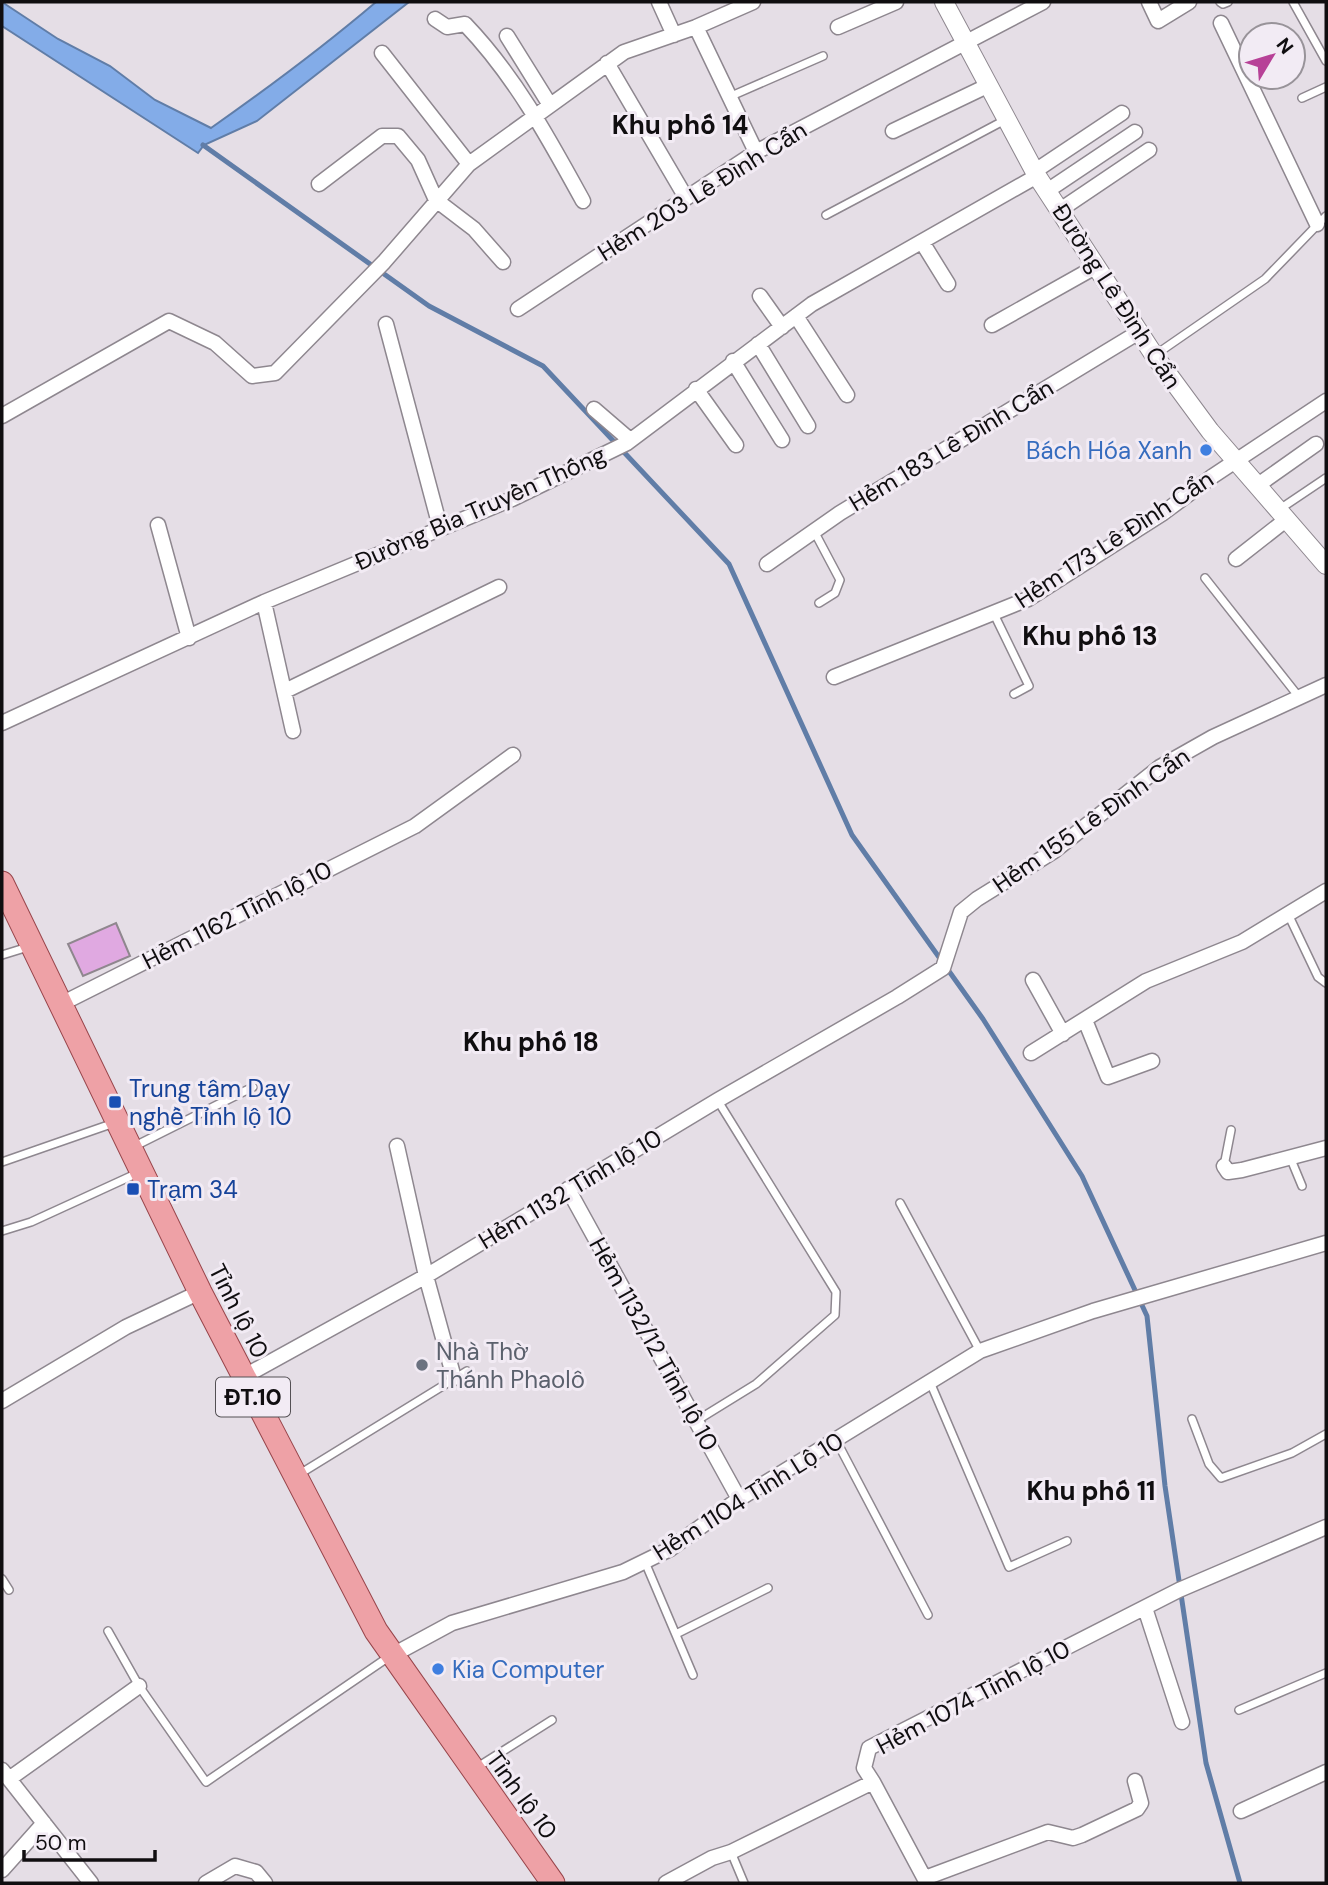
<svg xmlns="http://www.w3.org/2000/svg" width="1328" height="1885" font-family="'DM Sans',sans-serif">
	<style>
		.water { fill: #83ace8; stroke: #607da7; stroke-width: 2 }
		.lines { fill: none; stroke-linecap: round; stroke-linejoin: round }
		.stream { stroke: #607da7; stroke-width: 5 }
		.building { fill: #e0a9e1; stroke: #8f878e; stroke-width: 2 }
		.service-casing { stroke: #8e878f; stroke-width: 10 }
		.minor-casing { stroke: #8e878f; stroke-width: 17 }
		.tertiary-casing { stroke: #8e878f; stroke-width: 20 }
		.primary-casing { stroke: #98454b; stroke-width: 25 }
		.service { stroke: #fff; stroke-width: 7 }
		.minor { stroke: #fff; stroke-width: 14 }
		.tertiary { stroke: #fff; stroke-width: 18 }
		.primary { stroke: #eea1a6; stroke-width: 23 }
		.shop-dot { fill: #3f7fe0; stroke: #f2ebf4; stroke-width: 2.5 }
		.transit-dot { fill: #1a4fb4; stroke: #f2ebf4; stroke-width: 2.5 }
		.worship-dot { fill: #6b7280; stroke: #f2ebf4; stroke-width: 2.5 }
		.labels { text-anchor: middle; dominant-baseline: central; stroke-width: 6; stroke-linejoin: round; paint-order: stroke }
		.shield { fill: #f2ebf4; stroke: #545054; stroke-width: 2 }
		.shield-label { font-size: 23px; font-weight: bold; fill: #100e10 }
		.street-label { font-size: 24px; fill: #100e10; stroke: #f2ebf4 }
		.shop-label { font-size: 24px; fill: #366cbe; stroke: #f2ebf4; text-anchor: end }
		.transit-label { font-size: 24px; fill: #164399; stroke: #f2ebf4; text-anchor: start }
		.worship-label { font-size: 24px; fill: #5b616d; stroke: #f2ebf4; text-anchor: start }
		.neighbourhood-label { font-size: 26px; font-weight: bold; fill: #100e10; stroke: #f2ebf4 }
	</style>
	<rect width="100%" height="100%" fill="#e5dee6"/>
	<path class="water" d="M 2,2 L 58,39 L 110,66 L 155,100 L 211,128 C 268,88 323,47 376,2 L 409,2 L 257,121 L 204,145 L 198,153 L 2,26 Z"/>
	<g class="lines">
		<path class="stream" d="M 203,145 L 429,306 L 543,366 L 729,564 L 852,835 L 983,1019 L 1082,1176 L 1147,1316 L 1165,1486 L 1206,1763 L 1240,1883"/>
	</g>
	<path class="building" d="M 116,923 L 130,956 L 83,976 L 68,944 Z"/>
	<g class="lines">
		<defs>
			<path id="service" d="M 1220,2 L 1223,4 L 1228,2
				M 1293,2 L 1326,61
				M 729,97 L 823,56
				M 1302,98 L 1326,87
				M 826,215 L 1005,120
				M 1155,355 L 1265,279 L 1326,216
				M 1280,509 L 1326,478
				M 814,531 L 840,580 L 835,593 L 819,603
				M 1205,578 L 1299,697
				M 994,614 L 1029,686 L 1014,694
				M 1288,914 L 1318,977 L 1326,983
				M 2,955 L 28,947
				M 133,1147 L 253,1087
				M 1290,1157 L 1302,1186
				M 2,1162 L 114,1123
				M 1224,1166 L 1231,1130
				M 900,1203 L 980,1351
				M 2,1231 L 31,1222 L 140,1172
				M 930,1382 L 1009,1567 L 1067,1541
				M 1192,1419 L 1209,1464 L 1221,1478 L 1292,1453 L 1326,1434
				M 696,1421 L 756,1384 L 835,1315 L 836,1292 L 718,1101
				M 836,1440 L 928,1615
				M 298,1475 L 467,1371
				M 645,1562 L 693,1675
				M 2,1579 L 9,1590
				M 108,1631 L 139,1686 L 206,1782 L 390,1656
				M 676,1634 L 768,1588
				M 1239,1710 L 1326,1673
				M 476,1768 L 552,1720
				M 731,1852 L 744,1883"/>
			<path id="minor" d="M 659,2 L 674,35
				M 1149,2 L 1158,21 L 1189,2
				M 435,19 L 447,27 L 465,24 C 515,76 549,139 583,201
				M 1221,23 L 1317,224
				M 696,27 L 756,152
				M 838,27 L 896,2
				M 507,36 L 550,105
				M 382,53 L 469,164
				M 607,63 L 685,196
				M 893,131 L 987,86
				M 1035,171 L 1122,113
				M 319,184 L 382,136 L 398,136 L 418,160 L 436,200 L 474,229 L 503,262
				M 1047,191 L 1135,132
				M 1060,210 L 1149,150
				M 922,242 L 948,284
				M 760,296 L 782,327
				M 518,309 L 756,152 L 1043,2
				M 796,316 L 847,395
				M 386,324 L 440,527
				M 992,325 L 1097,266
				M 758,344 L 808,426
				M 733,361 L 782,440
				M 696,389 L 736,445
				M 594,409 L 630,440
				M 2,416 L 169,321 L 215,343 L 252,376 L 275,373 L 384,262 L 469,164 L 624,52 L 696,27 L 753,2
				M 1258,485 L 1316,444
				M 158,525 L 189,638
				M 1236,559 L 1287,519
				M 767,564 L 840,513 L 1139,332
				M 264,602 L 293,731
				M 834,677 L 1028,599 L 1163,513 L 1213,476 L 1326,401
				M 285,691 L 499,587
				M 2,723 L 264,602 L 512,499 L 627,443 L 812,304 L 1037,176
				M 1033,980 L 1063,1034
				M 59,1005 L 415,826 L 513,755
				M 1085,1020 L 1108,1077 L 1152,1061
				M 1031,1053 L 1146,981 L 1242,942 L 1326,891
				M 397,1146 L 426,1276 L 454,1378
				M 1224,1166 L 1228,1172 L 1242,1170 L 1326,1148
				M 568,1189 L 739,1499
				M 243,1377 L 426,1276 L 718,1100 L 897,997 L 943,968 L 961,912 L 977,899 L 1054,851 L 1160,767 L 1213,737 L 1326,685
				M 2,1401 L 126,1327 L 200,1292
				M 1145,1608 L 1182,1722
				M 391,1656 L 452,1623 L 623,1572 L 670,1549 L 739,1499 L 980,1351 L 1093,1311 L 1326,1243
				M 2,1770 L 91,1883
				M 9,1779 L 139,1686
				M 873,1782 L 927,1883
				M 1241,1811 L 1326,1772
				M 2,1870 L 44,1823
				M 925,1878 L 1048,1832 L 1073,1838 L 1082,1835 L 1137,1809 L 1141,1803 L 1135,1781
				M 206,1883 L 235,1866 L 256,1872 L 265,1883
				M 666,1883 L 712,1858 L 731,1852 L 873,1782 L 864,1768 L 869,1748 L 1179,1590 L 1326,1527"/>
			<path id="tertiary" d="M 944,2 L 1037,176 L 1154,355 L 1210,431 L 1326,565"/>
			<path id="primary" d="M 2,883 L 200,1292 L 376,1631 L 553,1883"/>
		</defs>
		<use href="#service" class="service-casing"/>
		<use href="#minor" class="minor-casing"/>
		<use href="#tertiary" class="tertiary-casing"/>
		<use href="#primary" class="primary-casing"/>
		<use href="#service" class="service"/>
		<use href="#minor" class="minor"/>
		<use href="#tertiary" class="tertiary"/>
		<use href="#primary" class="primary"/>
	</g>
	<g class="shop-dot">
		<circle cx="1206" cy="450" r="7"/>
		<circle cx="438" cy="1669" r="7"/>
	</g>
	<g class="transit-dot">
		<rect x="108" y="1095" width="14" height="14" rx="3.5"/>
		<rect x="126" y="1182" width="14" height="14" rx="3.5"/>
	</g>
	<circle class="worship-dot" cx="422" cy="1365" r="7"/>
	<g class="labels">
		<rect class="shield" x="216" y="1377.5" width="74" height="39" rx="5"/>
		<g class="shield-label">
			<text x="253" y="1397">ĐT.10</text>
		</g>
		<g class="street-label">
			<text transform="translate(702 191) rotate(-32)">Hẻm 203 Lê Đình Cẩn</text>
			<text transform="translate(1117 296) rotate(57)">Đường Lê Đình Cẩn</text>
			<text transform="translate(951 445) rotate(-31)">Hẻm 183 Lê Đình Cẩn</text>
			<text transform="translate(480 508) rotate(-24)">Đường Bia Truyền Thống</text>
			<text transform="translate(1114 539) rotate(-33)">Hẻm 173 Lê Đình Cẩn</text>
			<text transform="translate(1091 820) rotate(-35)">Hẻm 155 Lê Đình Cẩn</text>
			<text transform="translate(237 915) rotate(-27)">Hẻm 1162 Tỉnh lộ 10</text>
			<text transform="translate(570 1189) rotate(-31)">Hẻm 1132 Tỉnh lộ 10</text>
			<text transform="translate(239 1311) rotate(63)">Tỉnh lộ 10</text>
			<text transform="translate(654 1344) rotate(61)">Hẻm 1132/12 Tỉnh lộ 10</text>
			<text transform="translate(748 1496) rotate(-32)">Hẻm 1104 Tỉnh Lộ 10</text>
			<text transform="translate(973 1697) rotate(-28)">Hẻm 1074 Tỉnh lộ 10</text>
			<text transform="translate(522 1795) rotate(54)">Tỉnh lộ 10</text>
		</g>
		<g class="shop-label">
			<text x="1192" y="450">Bách Hóa Xanh</text>
			<text x="452" y="1669" text-anchor="start">Kia Computer</text>
		</g>
		<g class="transit-label">
			<text x="129" y="1088">Trung tâm Dạy<tspan x="129" dy="28">nghề Tỉnh lộ 10</tspan></text>
			<text x="147" y="1189">Trạm 34</text>
		</g>
		<g class="worship-label">
			<text x="436" y="1351">Nhà Thờ<tspan x="436" dy="28">Thánh Phaolô</tspan></text>
		</g>
		<g class="neighbourhood-label">
			<text x="680" y="125">Khu phố 14</text>
			<text x="1090" y="636">Khu phố 13</text>
			<text x="531" y="1042">Khu phố 18</text>
			<text x="1091" y="1491">Khu phố 11</text>
		</g>
	</g>
	<rect width="1328" height="1885" fill="none" stroke="#100e10" stroke-width="7"/>
	<g transform="translate(1272 56) rotate(52)"><circle r="33" fill="#f2ebf4" stroke="#989399" stroke-width="2"/>
	<path d="M0-5L12 26L0 18L-12 26Z" fill="#b74197"/>
	<text y="-10" font-size="19" font-weight="bold" text-anchor="middle" fill="#100e10">N</text>
	</g>
	<path d="M24 1850v10h131v-10" fill="none" stroke="#100e10" stroke-width="3.5"/>
	<text x="35" y="1850" font-size="21" fill="#100e10" stroke="#f2ebf4" stroke-width="5" paint-order="stroke">50 m</text>
</svg>
